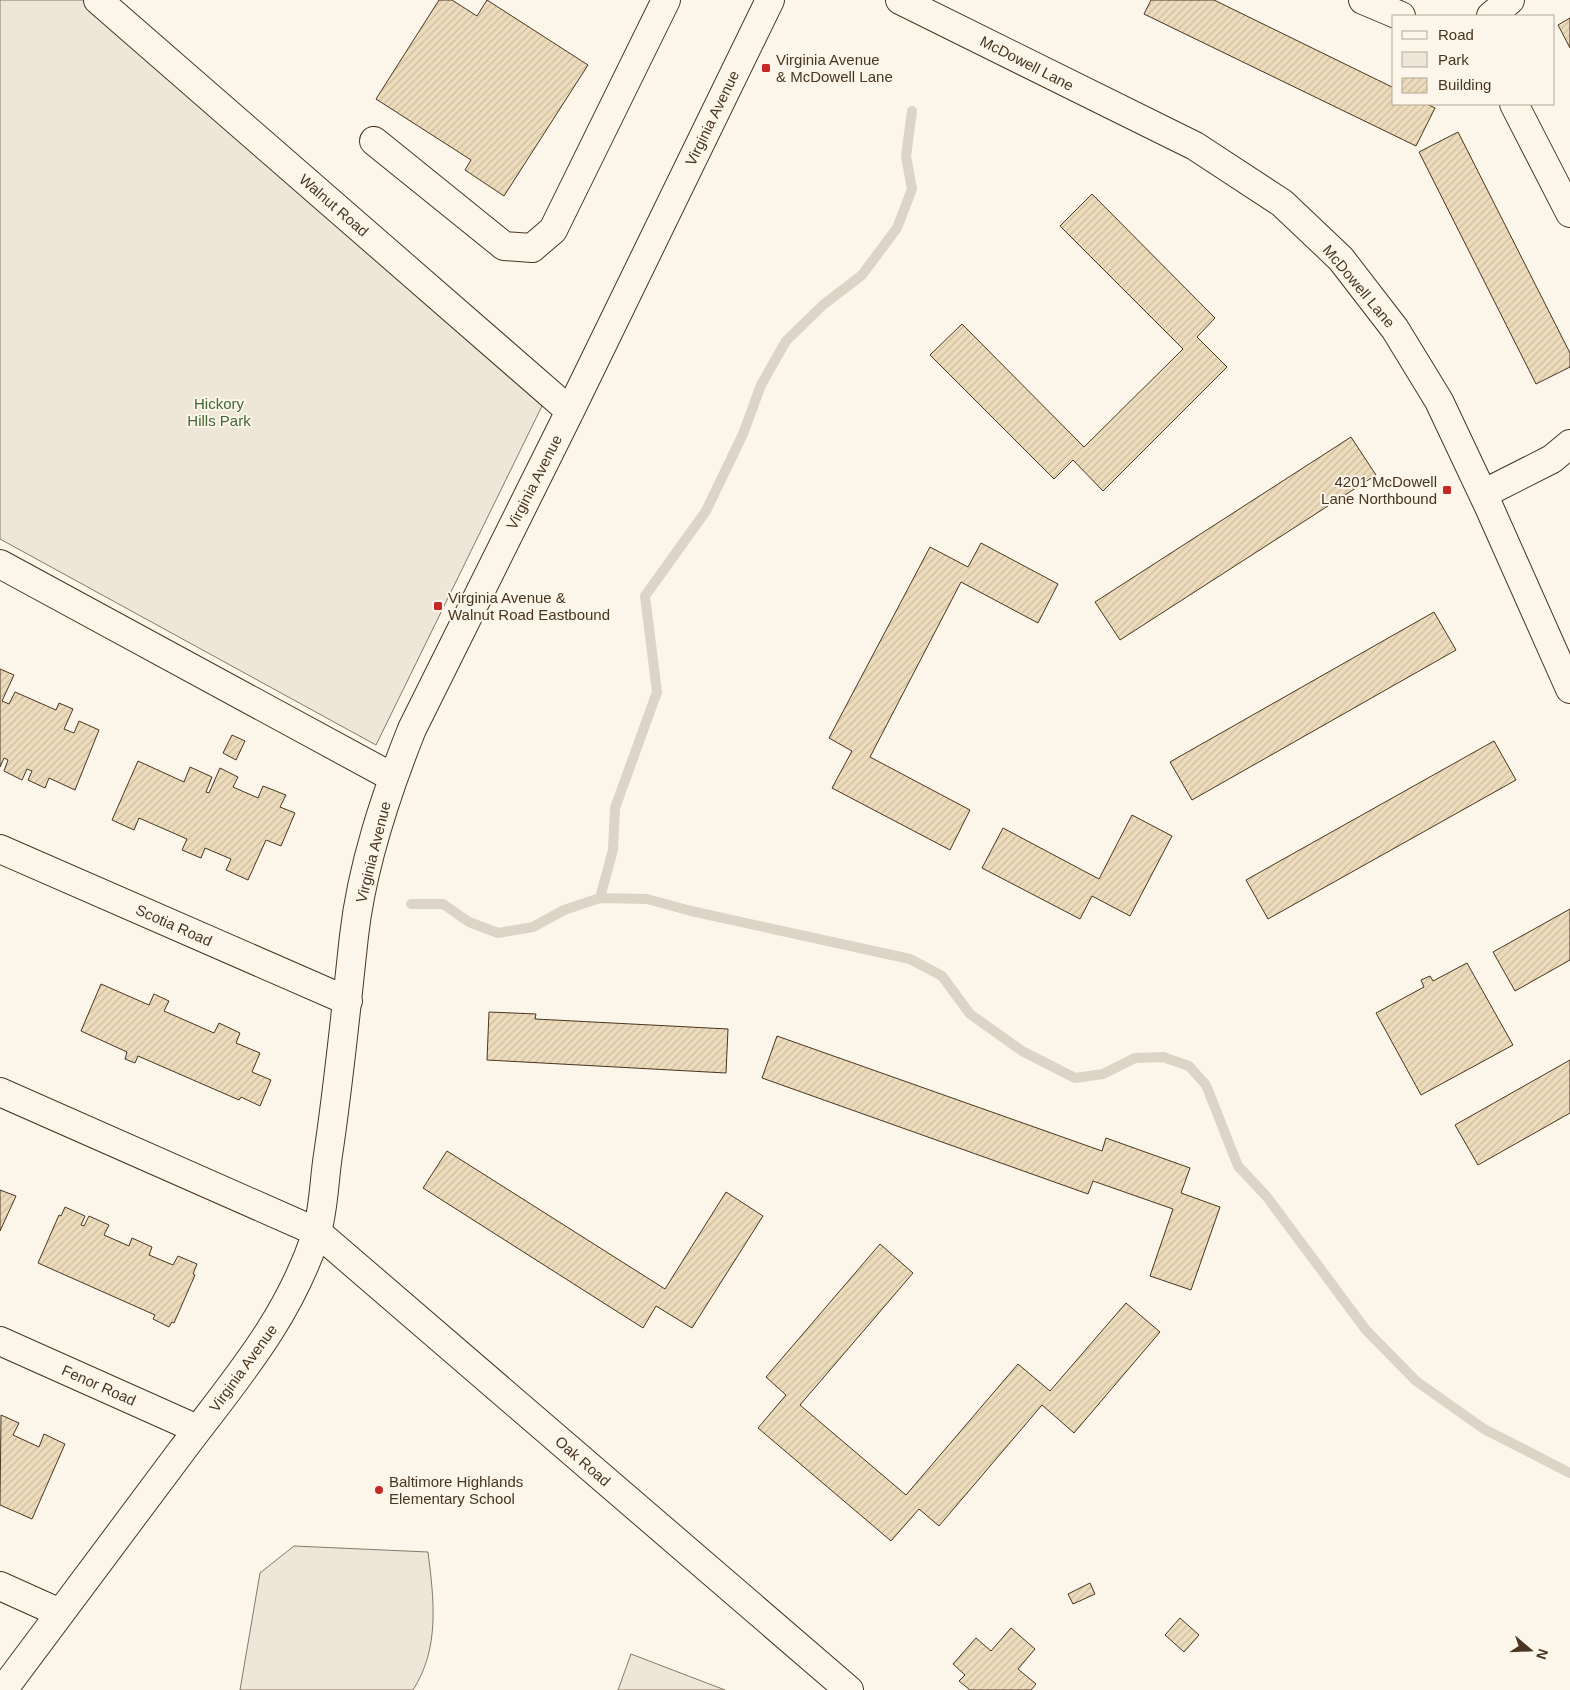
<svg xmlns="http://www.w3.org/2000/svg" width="1570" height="1690" font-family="Arial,sans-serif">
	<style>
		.park { fill: #ede6d9; stroke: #887966 }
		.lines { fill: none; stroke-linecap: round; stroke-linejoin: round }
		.stream { stroke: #dcd4c6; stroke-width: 10 }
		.building { fill: url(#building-hatch); stroke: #4a3520 }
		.minor-casing { stroke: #4a3520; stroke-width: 30 }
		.minor { stroke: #fbf6e9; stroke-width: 28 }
		.poi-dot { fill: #c62828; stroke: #fbf6e9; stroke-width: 2 }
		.labels { text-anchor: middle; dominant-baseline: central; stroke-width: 4; stroke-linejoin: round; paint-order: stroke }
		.poi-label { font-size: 15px; fill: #4a3520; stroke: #fbf6e9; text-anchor: start }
		.street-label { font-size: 15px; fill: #4a3520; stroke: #fbf6e9 }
		.park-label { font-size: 15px; fill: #436837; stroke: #fbf6e9 }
	</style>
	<defs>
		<pattern id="building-hatch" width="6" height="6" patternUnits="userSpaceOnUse" patternTransform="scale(1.25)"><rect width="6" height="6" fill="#ecdcbc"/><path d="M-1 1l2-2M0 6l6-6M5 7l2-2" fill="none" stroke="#ccbda1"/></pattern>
	</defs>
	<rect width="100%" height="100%" fill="#fbf6e9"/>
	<path class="park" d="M 0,0 L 84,0 L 542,406 L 376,745 L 0,539 Z
		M 294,1546 L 428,1552 C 434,1600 440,1648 413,1690 L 240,1690 L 260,1573 Z
		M 631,1654 L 725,1690 L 618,1690 Z"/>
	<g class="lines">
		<path class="stream" d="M 600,898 L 613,850 L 615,808 L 657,692 L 645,596 L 706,511 L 743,434 L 761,385 L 786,341 L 823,305 L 862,275 L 897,228 L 912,189 L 906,156 L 912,111
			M 411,904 L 443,904 L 469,922 L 498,933 L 533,927 L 564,910 L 600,898 L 647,899 L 691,911 L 910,959 L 942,976 L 970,1014 L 1022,1051 L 1075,1078 L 1103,1074 L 1135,1058 L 1163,1057 L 1189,1066 L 1206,1085 L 1238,1166 L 1267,1197 L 1366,1330 L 1416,1381 L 1484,1429 L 1570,1473"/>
	</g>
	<path class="building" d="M 439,0 L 452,0 L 477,16 L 487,0 L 588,65 L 504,196 L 465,170 L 471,160 L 376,99 Z
		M 1151,0 L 1214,0 L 1394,88 L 1394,104 L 1427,104 L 1435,108 L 1416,146 L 1144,14 Z
		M 1570,18 L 1570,48 L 1558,25 Z
		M 1458,132 L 1570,353 L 1570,367 L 1536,384 L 1419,152 Z
		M 1092,194 L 1215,318 L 1197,337 L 1227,367 L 1103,491 L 1073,460 L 1054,479 L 930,355 L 962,324 L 1084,447 L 1183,349 L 1060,226 Z
		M 1351,437 L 1376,475 L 1120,640 L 1095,602 Z
		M 981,543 L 1058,584 L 1038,623 L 961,582 L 870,757 L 970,810 L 950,850 L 832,788 L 852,751 L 829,738 L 930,547 L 968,567 Z
		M 1434,612 L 1456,650 L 1192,800 L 1170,762 Z
		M 0,669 L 14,675 L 2,701 L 9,704 L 15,692 L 56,710 L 59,703 L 73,709 L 64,729 L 74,733 L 79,721 L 99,730 L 75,790 L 49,778 L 45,788 L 28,780 L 32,771 L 27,769 L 22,780 L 4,771 L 8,760 L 4,758 L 0,767 Z
		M 232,735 L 245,741 L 236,760 L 223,753 Z
		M 1494,741 L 1516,780 L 1268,919 L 1246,880 Z
		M 138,761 L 184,782 L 190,767 L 212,777 L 206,792 L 209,793 L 220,768 L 238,777 L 233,787 L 258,798 L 263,786 L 286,795 L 280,807 L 295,813 L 281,846 L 266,840 L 248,880 L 226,870 L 231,859 L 205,848 L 201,858 L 182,850 L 187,839 L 139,818 L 134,830 L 112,820 Z
		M 1132,815 L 1172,836 L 1130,916 L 1092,896 L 1080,919 L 982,868 L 1003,828 L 1099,879 Z
		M 1570,909 L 1570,960 L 1515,991 L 1493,952 Z
		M 1467,963 L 1513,1045 L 1421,1095 L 1376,1013 L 1424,987 L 1421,980 L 1430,976 L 1433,981 Z
		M 101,984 L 149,1005 L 154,994 L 169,1001 L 164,1011 L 214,1033 L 219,1023 L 240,1033 L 236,1043 L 260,1053 L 252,1072 L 271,1080 L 260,1106 L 241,1097 L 239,1100 L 138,1056 L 135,1063 L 125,1059 L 127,1052 L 81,1031 Z
		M 489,1012 L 536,1014 L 535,1019 L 728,1029 L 726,1073 L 487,1060 Z
		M 777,1036 L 1102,1151 L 1106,1138 L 1190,1168 L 1181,1193 L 1220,1207 L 1191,1290 L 1150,1276 L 1173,1209 L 1093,1181 L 1088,1194 L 762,1078 Z
		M 1570,1060 L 1570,1113 L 1478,1165 L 1455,1125 Z
		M 447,1151 L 665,1289 L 726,1192 L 763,1216 L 692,1328 L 656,1306 L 643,1328 L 423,1188 Z
		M 0,1190 L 16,1196 L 0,1231 Z
		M 65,1207 L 85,1216 L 81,1225 L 84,1226 L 89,1216 L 109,1225 L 104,1235 L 129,1246 L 132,1238 L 152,1247 L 149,1255 L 173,1265 L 178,1256 L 197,1264 L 193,1274 L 195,1275 L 174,1323 L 172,1322 L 169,1327 L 153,1319 L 155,1315 L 38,1263 L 59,1215 L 61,1216 Z
		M 880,1244 L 913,1273 L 800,1405 L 906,1495 L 1018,1364 L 1050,1391 L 1126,1303 L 1160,1332 L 1074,1433 L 1042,1405 L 939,1526 L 919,1509 L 891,1541 L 758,1428 L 786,1395 L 766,1377 Z
		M 1,1415 L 19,1423 L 13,1435 L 39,1447 L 44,1434 L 65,1444 L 32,1519 L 0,1505 Z
		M 1090,1583 L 1095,1594 L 1073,1604 L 1068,1594 Z
		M 1180,1618 L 1199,1635 L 1184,1652 L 1165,1635 Z
		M 1011,1628 L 1035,1649 L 1018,1669 L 1036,1684 L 1031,1690 L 970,1690 L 959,1681 L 965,1675 L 953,1664 L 976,1638 L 991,1651 Z"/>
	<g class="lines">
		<defs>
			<path id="minor" d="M 98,0 L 570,411
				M 900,0 L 1195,146 L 1282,203 L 1341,259 L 1395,329 L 1439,401 L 1489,507 L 1570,689
				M 1363,0 L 1401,16
				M 1491,16 L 1510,0
				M 1514,104 L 1570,213
				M 374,141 L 504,246 L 532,248 L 553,230 L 666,0
				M 1483,494 L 1552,459 L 1570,444
				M 0,564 L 392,777
				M 0,849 L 348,1001
				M 0,1092 L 317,1232 L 849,1690
				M 0,1341 L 197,1429
				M 0,1586 L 60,1613
				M 3,1690 C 62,1611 121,1532 180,1453 C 234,1381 287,1322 316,1235 C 324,1210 324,1180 328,1155 C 339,1082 346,1009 354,936 C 362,865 386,794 412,729 L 570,411 L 770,0"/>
		</defs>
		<use href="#minor" class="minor-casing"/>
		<use href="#minor" class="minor"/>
	</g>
	<g class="poi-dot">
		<rect x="761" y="63" width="10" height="10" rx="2.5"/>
		<rect x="1442" y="485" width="10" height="10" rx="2.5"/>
		<rect x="433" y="601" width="10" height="10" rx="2.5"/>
		<circle cx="379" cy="1490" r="5"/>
	</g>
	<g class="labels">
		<g class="poi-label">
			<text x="776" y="59">Virginia Avenue<tspan x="776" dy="17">&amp; McDowell Lane</tspan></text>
			<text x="1437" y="481" text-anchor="end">4201 McDowell<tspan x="1437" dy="17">Lane Northbound</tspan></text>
			<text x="448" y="597">Virginia Avenue &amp;<tspan x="448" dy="17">Walnut Road Eastbound</tspan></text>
			<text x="389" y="1481">Baltimore Highlands<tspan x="389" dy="17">Elementary School</tspan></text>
		</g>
		<g class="street-label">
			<text transform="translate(1027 63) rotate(27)">McDowell Lane</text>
			<text transform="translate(712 118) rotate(-64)">Virginia Avenue</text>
			<text transform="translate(334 205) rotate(41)">Walnut Road</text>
			<text transform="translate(1359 286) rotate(50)">McDowell Lane</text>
			<text transform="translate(534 482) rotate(-63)">Virginia Avenue</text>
			<text transform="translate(373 852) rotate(-76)">Virginia Avenue</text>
			<text transform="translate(174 925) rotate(24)">Scotia Road</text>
			<text transform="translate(243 1368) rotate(-54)">Virginia Avenue</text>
			<text transform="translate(99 1385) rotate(24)">Fenor Road</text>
			<text transform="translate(583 1461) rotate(41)">Oak Road</text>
		</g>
		<g class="park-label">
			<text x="219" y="403">Hickory<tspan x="219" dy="17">Hills Park</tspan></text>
		</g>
	</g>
	<rect x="1392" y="15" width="162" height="90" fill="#fbf6e9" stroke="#b4a999"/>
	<rect x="1402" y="31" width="25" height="8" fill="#fbf6e9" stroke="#b4a999"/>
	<text x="1438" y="40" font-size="15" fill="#4a3520">Road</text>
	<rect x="1402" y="52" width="25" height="15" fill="#ede6d9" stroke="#b4a999"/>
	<text x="1438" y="65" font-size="15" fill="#4a3520">Park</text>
	<rect x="1402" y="78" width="25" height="15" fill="url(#building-hatch)" stroke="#b4a999"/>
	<text x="1438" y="90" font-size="15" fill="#4a3520">Building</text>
	<g transform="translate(1530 1650) rotate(109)" stroke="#fbf6e9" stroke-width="4" paint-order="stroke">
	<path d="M0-4L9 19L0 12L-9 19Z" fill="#4a3520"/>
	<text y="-8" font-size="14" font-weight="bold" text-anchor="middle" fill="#4a3520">N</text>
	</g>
</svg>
